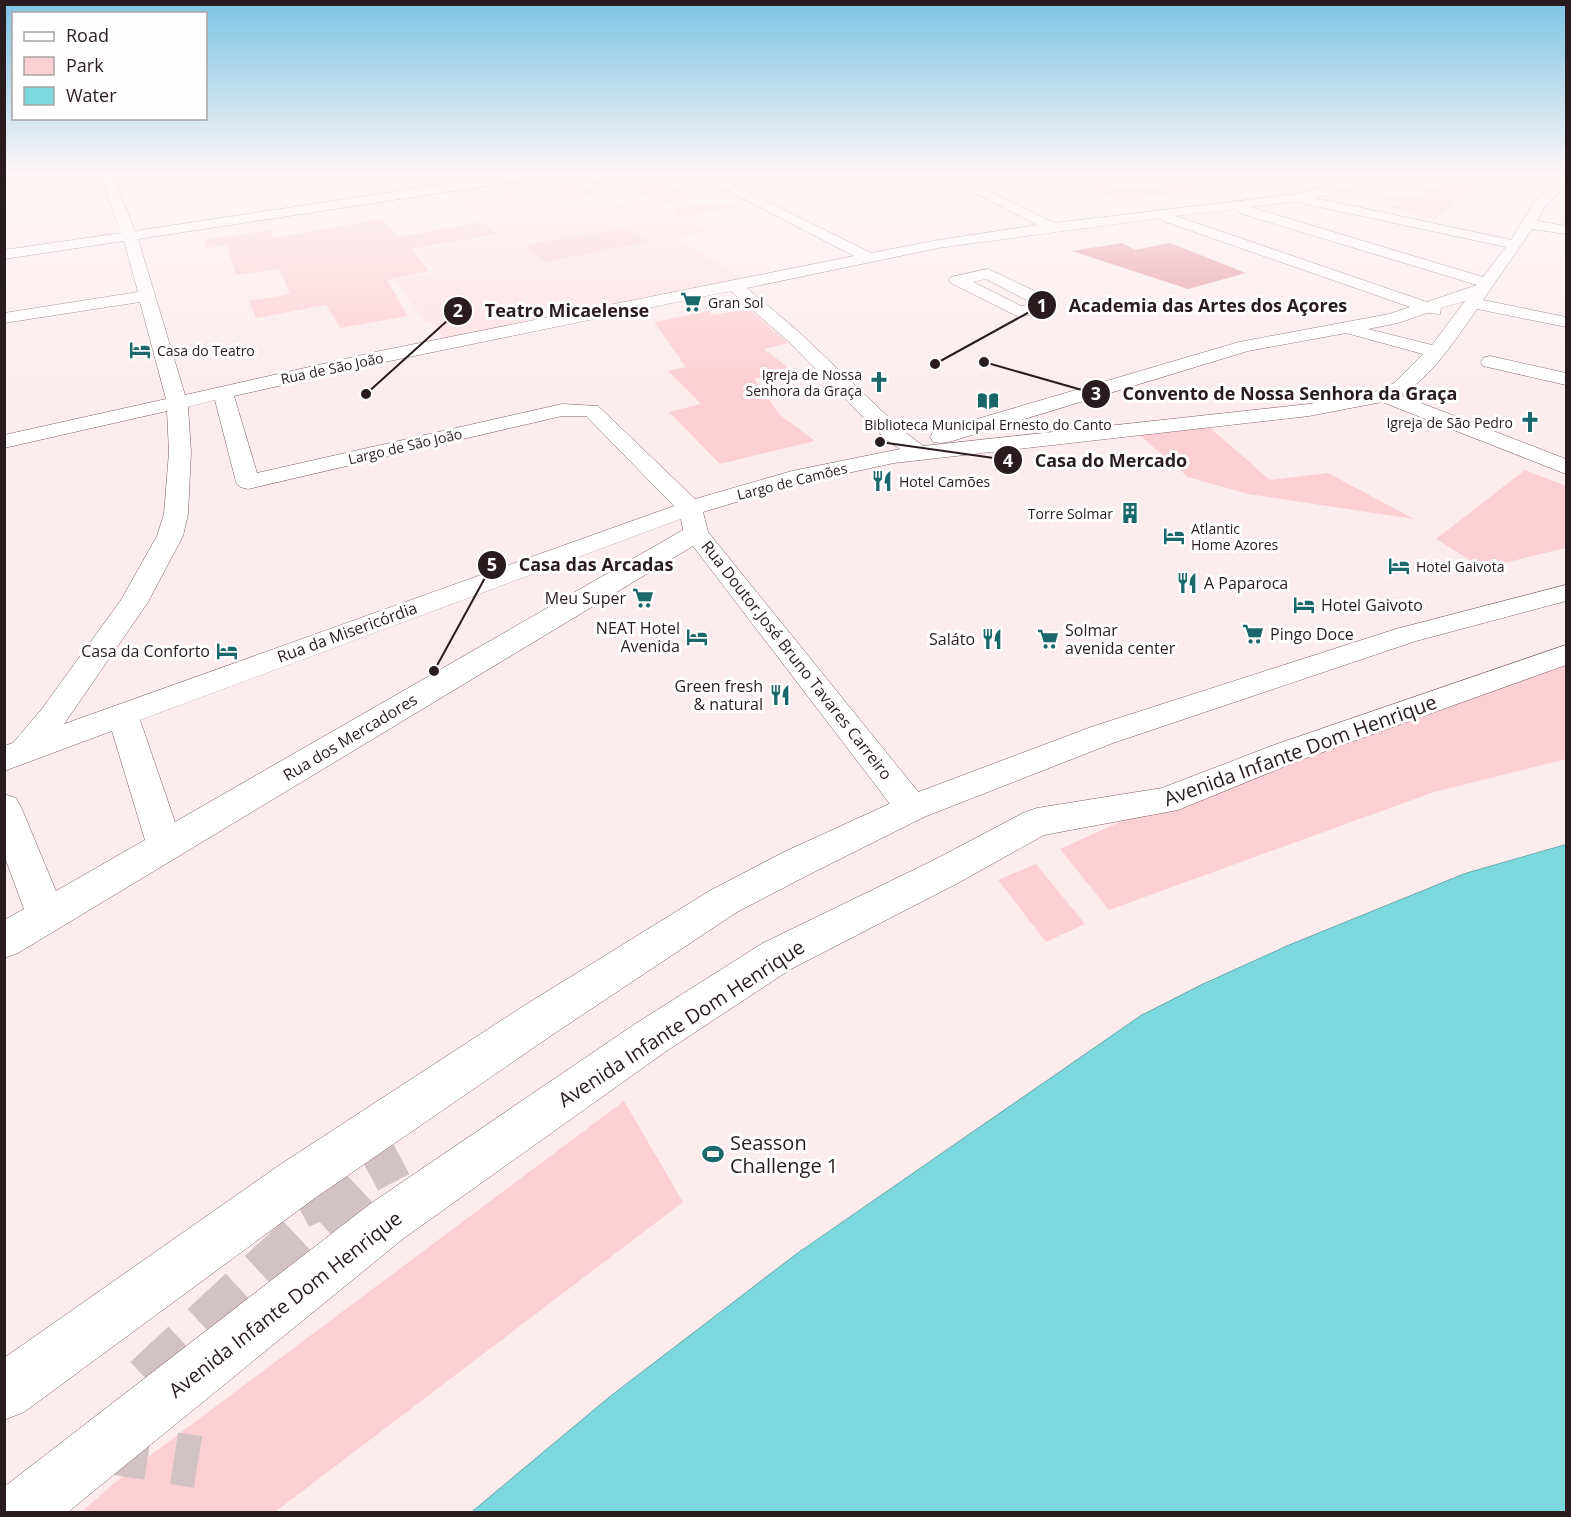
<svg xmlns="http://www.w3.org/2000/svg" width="1571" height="1517" font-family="'Open Sans',sans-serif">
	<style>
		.built { fill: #fee1e4 }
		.green { fill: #fccfd4 }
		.forest { fill: #e298a2 }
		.water { fill: #7bd9de; stroke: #63a0a4; stroke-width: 1.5 }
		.pier { fill: #fcecee }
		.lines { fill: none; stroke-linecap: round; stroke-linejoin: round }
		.minor-tunnel { stroke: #d2c2c4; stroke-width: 52; stroke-dasharray: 52 26; stroke-linecap: butt }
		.minor-casing { stroke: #7f5e62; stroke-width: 1 }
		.major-casing { stroke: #7f5e62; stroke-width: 1 }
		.minor { fill: #fff; fill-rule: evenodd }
		.major { fill: #fff; fill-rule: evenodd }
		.labels { text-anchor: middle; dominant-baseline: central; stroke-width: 6; stroke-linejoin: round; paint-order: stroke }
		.far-poi-label { font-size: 14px; fill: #2a1c1e; stroke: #fefefe; text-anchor: start }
		.far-street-label { font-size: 14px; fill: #2a1c1e; stroke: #fefefe }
		.poi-label { font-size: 16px; fill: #2a1c1e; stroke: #fefefe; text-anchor: end }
		.street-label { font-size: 16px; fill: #2a1c1e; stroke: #fefefe }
		.near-street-label { font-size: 20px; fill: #2a1c1e; stroke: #fefefe }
		.near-poi-label { font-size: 20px; fill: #2a1c1e; stroke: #fefefe; text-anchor: start }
		.leader { fill: none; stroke: #2a1c1e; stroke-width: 2 }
		.callout-dot { fill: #2a1c1e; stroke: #fefefe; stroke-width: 2 }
		.mark-label { font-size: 18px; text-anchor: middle; font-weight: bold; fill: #fff }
		.callout-label { font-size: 18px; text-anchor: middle; font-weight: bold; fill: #2a1c1e; stroke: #fefefe; stroke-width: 6; stroke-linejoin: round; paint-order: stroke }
	</style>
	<rect width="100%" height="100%" fill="#fcecee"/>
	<path class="built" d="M 526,178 L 577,212 L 649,199 L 709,232 L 677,239 L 746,279 L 445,339 L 431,322 L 426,323 L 394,279 L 435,272 L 415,250 L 502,235 L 448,191 Z"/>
	<path class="green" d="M 629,171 L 656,171 L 676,181 L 667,184 L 694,198 L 662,204 L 651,198 L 646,198 L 620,183 L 598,187 L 586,181 L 622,177 L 616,173 Z
		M 771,171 L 819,171 L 849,185 L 811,191 Z
		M 1039,171 L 1066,171 L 1122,190 L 1230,176 L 1251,185 L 1120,200 Z
		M 1483,171 L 1537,171 L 1537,173 L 1527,172 L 1507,189 L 1479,185 L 1435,219 L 1387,208 L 1401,203 L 1383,198 C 1400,193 1413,202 1429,194 L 1418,191 Z
		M 575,182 L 600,195 L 567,200 L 545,187 Z
		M 706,204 C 716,209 725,202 736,207 L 683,217 L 671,209 Z
		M 381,219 L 398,237 L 482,222 L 498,234 L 412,249 L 429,271 L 387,280 L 408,316 L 340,328 L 326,305 L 256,318 L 249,301 L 290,294 L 280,269 L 236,275 L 227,245 L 207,248 L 205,240 L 269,230 L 274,238 Z
		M 626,228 L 649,242 L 544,262 L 525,245 Z
		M 749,309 L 788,343 L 764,349 L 790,369 L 754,379 L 780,415 L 815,441 L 720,464 L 669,412 L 701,404 L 668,371 L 686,367 L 654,322 L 709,311 L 712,315 Z
		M 1209,427 L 1270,480 L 1328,473 L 1414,519 L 1248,494 L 1188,477 L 1137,433 Z
		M 1525,470 L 1566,486 L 1566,548 L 1483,568 L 1436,539 Z
		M 1566,665 L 1566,759 L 1434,792 L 1109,910 L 1060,849 L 1166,801 Z
		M 1036,864 L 1085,924 L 1046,942 L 998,880 Z
		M 624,1101 L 683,1202 L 275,1512 L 81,1512 L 124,1475 Z"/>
	<path class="forest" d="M 1122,243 L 1135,250 L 1170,243 L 1246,273 L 1188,289 L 1072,251 Z"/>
	<path class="water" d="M 1566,844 L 1566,1512 L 471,1512 L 610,1396 L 797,1253 L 1141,1015 L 1202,984 L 1288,945 L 1465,873 Z"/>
	<path class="pier" d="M 1566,841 L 1566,844 L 1465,873 L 1288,945 L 1202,984 L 1141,1015 L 797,1253 L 610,1396 L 471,1512 L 468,1512 L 608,1394 L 795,1251 L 1139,1013 L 1201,981 L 1287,942 L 1464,870 Z"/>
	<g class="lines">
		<path class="minor-tunnel" d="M 297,1204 L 397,1151
			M 148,1381 L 363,1182
			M 97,1446 L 198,1462"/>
		<defs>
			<path id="minor" d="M 98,171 L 110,171 L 135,231 L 531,171 L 564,171 L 558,175 L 138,239 L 185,395 L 380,351 L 854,256 L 690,171 L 706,171 L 871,253 L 938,240 L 1037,225 L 932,171 L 948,171 L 1054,223 L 1296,194 L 1389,171 L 1411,171 L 1316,198 L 1511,240 L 1535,201 L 1562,177 L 1566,176 L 1566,186 L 1545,206 L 1537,221 L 1566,226 L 1566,234 L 1532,229 L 1483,300 L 1566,317 L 1566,327 L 1477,309 C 1457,337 1431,379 1400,395 L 1566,459 L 1566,474 L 1382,402 L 1309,416 L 894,463 L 797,484 L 703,512 L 708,532 L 924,799 L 929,808 L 924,817 L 912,821 L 900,817 L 693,546 L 18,953 L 4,958 L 4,920 L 24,909 L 4,855 L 4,794 L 16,798 L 21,807 L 56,891 L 145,840 L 112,731 L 4,771 L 4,746 L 13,743 L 41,710 L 121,600 L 157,536 L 164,514 L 169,452 L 167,411 L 4,448 L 4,435 L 166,399 L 140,302 L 4,323 L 4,313 L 138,292 L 124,241 L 4,259 L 4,250 L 121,233 ZM 1300,201 L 1306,204 L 1506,247 L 1483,277 L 1250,207 ZM 1238,209 L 1239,213 L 1477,285 L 1427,302 L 1176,216 ZM 1161,218 L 1163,221 L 1410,307 L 1389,314 L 1239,342 L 933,432 L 930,437 L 933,442 L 941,443 L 949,442 L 1248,351 L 1346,333 L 1423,354 L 1394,383 L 1378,391 L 1309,404 L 923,446 L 901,429 L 800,333 L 747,288 L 938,248 ZM 731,291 L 788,341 L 885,439 L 900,449 L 792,471 L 695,499 L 598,406 L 562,404 L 257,473 L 234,396 L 380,363 ZM 1465,301 L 1432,345 L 1368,329 L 1398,323 L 1427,313 L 1440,314 L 1441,308 ZM 215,400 L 236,482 L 240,487 L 248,489 L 562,416 L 586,416 L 674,506 L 64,724 L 148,602 L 183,536 L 188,514 L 191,452 L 188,407 ZM 681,519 L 683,530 L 175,822 L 140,720 Z
				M 988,269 L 1056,301 L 1058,305 L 1056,309 L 1019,317 L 951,283 L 949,280 L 951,277 ZM 986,279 L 1034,304 L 1021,306 L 973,282 Z
				M 1490,356 L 1566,373 L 1566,385 L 1483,366 L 1481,362 L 1483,358 Z
				M 1566,645 L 1566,665 L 1298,761 L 1178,810 L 1044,835 L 958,883 L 791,969 L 665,1052 L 404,1238 L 68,1512 L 4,1512 L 4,1487 L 370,1204 L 635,1024 L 763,943 L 932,861 L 1025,812 L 1037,808 L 1162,788 L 1274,745 Z"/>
			<path id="major" d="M 1566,585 L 1566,601 L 1416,641 L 1113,743 L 924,817 L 810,874 L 737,912 L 552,1035 L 315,1198 L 24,1412 L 4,1420 L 4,1358 L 281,1164 L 522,1007 L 711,890 L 784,852 L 900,799 L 1091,727 L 1396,629 Z"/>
		</defs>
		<use href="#minor" class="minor-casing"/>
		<use href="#major" class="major-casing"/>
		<use href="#minor" class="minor"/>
		<use href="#major" class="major"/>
	</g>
	<linearGradient id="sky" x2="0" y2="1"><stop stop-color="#7cc3e4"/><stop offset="0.45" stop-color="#fef6f7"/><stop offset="1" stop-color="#fef6f7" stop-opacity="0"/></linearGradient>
	<rect width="1571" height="384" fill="url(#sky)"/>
	<defs>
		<symbol id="supermarket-bare" viewBox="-9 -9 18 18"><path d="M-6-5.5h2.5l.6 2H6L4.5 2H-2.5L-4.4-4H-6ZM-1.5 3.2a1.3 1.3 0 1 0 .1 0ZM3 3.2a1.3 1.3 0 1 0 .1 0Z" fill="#1b686c" stroke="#fefefe" stroke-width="2.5" paint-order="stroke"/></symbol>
		<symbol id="hotel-bare" viewBox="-9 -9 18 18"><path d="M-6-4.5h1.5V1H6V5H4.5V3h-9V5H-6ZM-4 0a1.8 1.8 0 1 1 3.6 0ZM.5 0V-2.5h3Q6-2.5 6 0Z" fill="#1b686c" stroke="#fefefe" stroke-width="2.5" paint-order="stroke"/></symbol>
		<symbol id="church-bare" viewBox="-9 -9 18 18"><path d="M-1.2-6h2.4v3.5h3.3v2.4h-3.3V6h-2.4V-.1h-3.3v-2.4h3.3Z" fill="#1b686c" stroke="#fefefe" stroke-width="2.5" paint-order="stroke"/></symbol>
		<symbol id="library-bare" viewBox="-9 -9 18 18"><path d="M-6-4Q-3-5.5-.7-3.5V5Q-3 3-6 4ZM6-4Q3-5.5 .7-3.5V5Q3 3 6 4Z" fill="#1b686c" stroke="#fefefe" stroke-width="2.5" paint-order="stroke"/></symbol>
		<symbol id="restaurant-bare" viewBox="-9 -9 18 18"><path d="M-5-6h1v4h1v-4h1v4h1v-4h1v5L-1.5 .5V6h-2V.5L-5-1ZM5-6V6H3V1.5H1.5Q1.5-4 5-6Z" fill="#1b686c" stroke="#fefefe" stroke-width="2.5" paint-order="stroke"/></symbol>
		<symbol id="building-bare" viewBox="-9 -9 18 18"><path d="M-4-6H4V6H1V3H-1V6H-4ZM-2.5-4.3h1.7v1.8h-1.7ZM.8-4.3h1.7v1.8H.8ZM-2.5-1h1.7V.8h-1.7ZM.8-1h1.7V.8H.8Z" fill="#1b686c" stroke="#fefefe" stroke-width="2.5" paint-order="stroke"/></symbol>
		<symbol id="stadium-bare" viewBox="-9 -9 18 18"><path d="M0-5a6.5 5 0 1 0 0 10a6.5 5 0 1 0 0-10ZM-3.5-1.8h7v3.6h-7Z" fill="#1b686c" stroke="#fefefe" stroke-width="2.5" paint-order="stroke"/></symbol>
	</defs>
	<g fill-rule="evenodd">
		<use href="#supermarket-bare" x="676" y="287" width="30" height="30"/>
		<use href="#hotel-bare" x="125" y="335" width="30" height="30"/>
		<use href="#church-bare" x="864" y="367" width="30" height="30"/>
		<use href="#library-bare" x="973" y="386" width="30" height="30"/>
		<use href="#church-bare" x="1515" y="407" width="30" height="30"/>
		<use href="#restaurant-bare" x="867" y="466" width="30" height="30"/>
		<use href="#building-bare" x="1115" y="498" width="30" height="30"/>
		<use href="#hotel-bare" x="1159" y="521" width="30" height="30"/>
		<use href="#hotel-bare" x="1384" y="551" width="30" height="30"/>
		<use href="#restaurant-bare" x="1172" y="568" width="30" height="30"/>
		<use href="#supermarket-bare" x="628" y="583" width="30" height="30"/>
		<use href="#hotel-bare" x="1289" y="590" width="30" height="30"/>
		<use href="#supermarket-bare" x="1238" y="619" width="30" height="30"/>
		<use href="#hotel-bare" x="682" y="622" width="30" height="30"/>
		<use href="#restaurant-bare" x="977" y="624" width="30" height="30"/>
		<use href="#supermarket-bare" x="1033" y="624" width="30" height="30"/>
		<use href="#hotel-bare" x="212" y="636" width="30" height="30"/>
		<use href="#restaurant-bare" x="765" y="680" width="30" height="30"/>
		<use href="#stadium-bare" x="698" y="1139" width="30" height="30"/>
	</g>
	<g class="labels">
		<g class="far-poi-label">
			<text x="708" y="302">Gran Sol</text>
			<text x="157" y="350">Casa do Teatro</text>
			<text x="862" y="374" text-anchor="end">Igreja de Nossa<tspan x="862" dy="16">Senhora da Graça</tspan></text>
			<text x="1513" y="422" text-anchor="end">Igreja de São Pedro</text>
			<text x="988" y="424" text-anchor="middle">Biblioteca Municipal Ernesto do Canto</text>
			<text x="899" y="481">Hotel Camões</text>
			<text x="1113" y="513" text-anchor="end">Torre Solmar</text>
			<text x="1191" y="528">Atlantic<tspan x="1191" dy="16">Home Azores</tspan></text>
			<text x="1416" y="566">Hotel Gaivota</text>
		</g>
		<g class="far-street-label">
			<text transform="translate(332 368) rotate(-12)">Rua de São João</text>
			<text transform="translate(405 446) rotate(-13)">Largo de São João</text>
			<text transform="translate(792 481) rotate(-14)">Largo de Camões</text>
		</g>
		<g class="poi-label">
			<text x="1204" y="583" text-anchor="start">A Paparoca</text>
			<text x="626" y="598">Meu Super</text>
			<text x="1321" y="605" text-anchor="start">Hotel Gaivoto</text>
			<text x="680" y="628">NEAT Hotel<tspan x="680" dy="18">Avenida</tspan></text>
			<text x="1065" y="630" text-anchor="start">Solmar<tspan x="1065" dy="18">avenida center</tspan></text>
			<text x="1270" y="634" text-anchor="start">Pingo Doce</text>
			<text x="975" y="639">Saláto</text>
			<text x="210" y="651">Casa da Conforto</text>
			<text x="763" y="686">Green fresh<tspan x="763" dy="18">&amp; natural</tspan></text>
		</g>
		<g class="street-label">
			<text transform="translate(347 632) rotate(-20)">Rua da Misericórdia</text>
			<text transform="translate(797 660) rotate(52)">Rua Doutor.José Bruno Tavares Carreiro</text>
			<text transform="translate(350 737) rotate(-31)">Rua dos Mercadores</text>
		</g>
		<g class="near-street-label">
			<text transform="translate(1300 750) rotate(-20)">Avenida Infante Dom Henrique</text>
			<text transform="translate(681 1023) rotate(-33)">Avenida Infante Dom Henrique</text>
			<text transform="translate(285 1304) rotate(-38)">Avenida Infante Dom Henrique</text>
		</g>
		<g class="near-poi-label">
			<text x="730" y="1142">Seasson<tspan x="730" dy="23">Challenge 1</tspan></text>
		</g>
	</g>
	<path class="leader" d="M935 364L1042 305M366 394L458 311M984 362L1096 394M880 442L1008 460M434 671L492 565"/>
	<g class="callout-dot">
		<circle cx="935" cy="364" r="6"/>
		<circle cx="366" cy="394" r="6"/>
		<circle cx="984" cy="362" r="6"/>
		<circle cx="880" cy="442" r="6"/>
		<circle cx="434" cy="671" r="6"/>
		<circle cx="1042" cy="305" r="15"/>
		<circle cx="458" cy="311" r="15"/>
		<circle cx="1096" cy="394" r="15"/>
		<circle cx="1008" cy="460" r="15"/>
		<circle cx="492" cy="565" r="15"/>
	</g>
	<g class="mark-label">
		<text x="1042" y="312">1</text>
		<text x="458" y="317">2</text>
		<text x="1096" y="400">3</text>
		<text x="1008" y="467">4</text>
		<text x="492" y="571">5</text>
	</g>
	<g class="callout-label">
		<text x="1208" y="312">Academia das Artes dos Açores</text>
		<text x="567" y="317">Teatro Micaelense</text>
		<text x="1290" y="400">Convento de Nossa Senhora da Graça</text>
		<text x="1111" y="467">Casa do Mercado</text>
		<text x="596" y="571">Casa das Arcadas</text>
	</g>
	<rect width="1571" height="1517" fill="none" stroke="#2a1c1e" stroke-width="12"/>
	<rect x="12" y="12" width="195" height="108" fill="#fefefe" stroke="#a9a4a4" stroke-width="1.5"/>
	<rect x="24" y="32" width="30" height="9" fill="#ffffff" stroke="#a9a4a4" stroke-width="1.5"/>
	<text x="66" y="42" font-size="18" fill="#2a1c1e">Road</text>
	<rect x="24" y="57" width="30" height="18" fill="#fccfd4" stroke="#a9a4a4" stroke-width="1.5"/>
	<text x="66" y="72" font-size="18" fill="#2a1c1e">Park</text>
	<rect x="24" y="87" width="30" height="18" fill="#7bd9de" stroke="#a9a4a4" stroke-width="1.5"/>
	<text x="66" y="102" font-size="18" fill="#2a1c1e">Water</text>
</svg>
